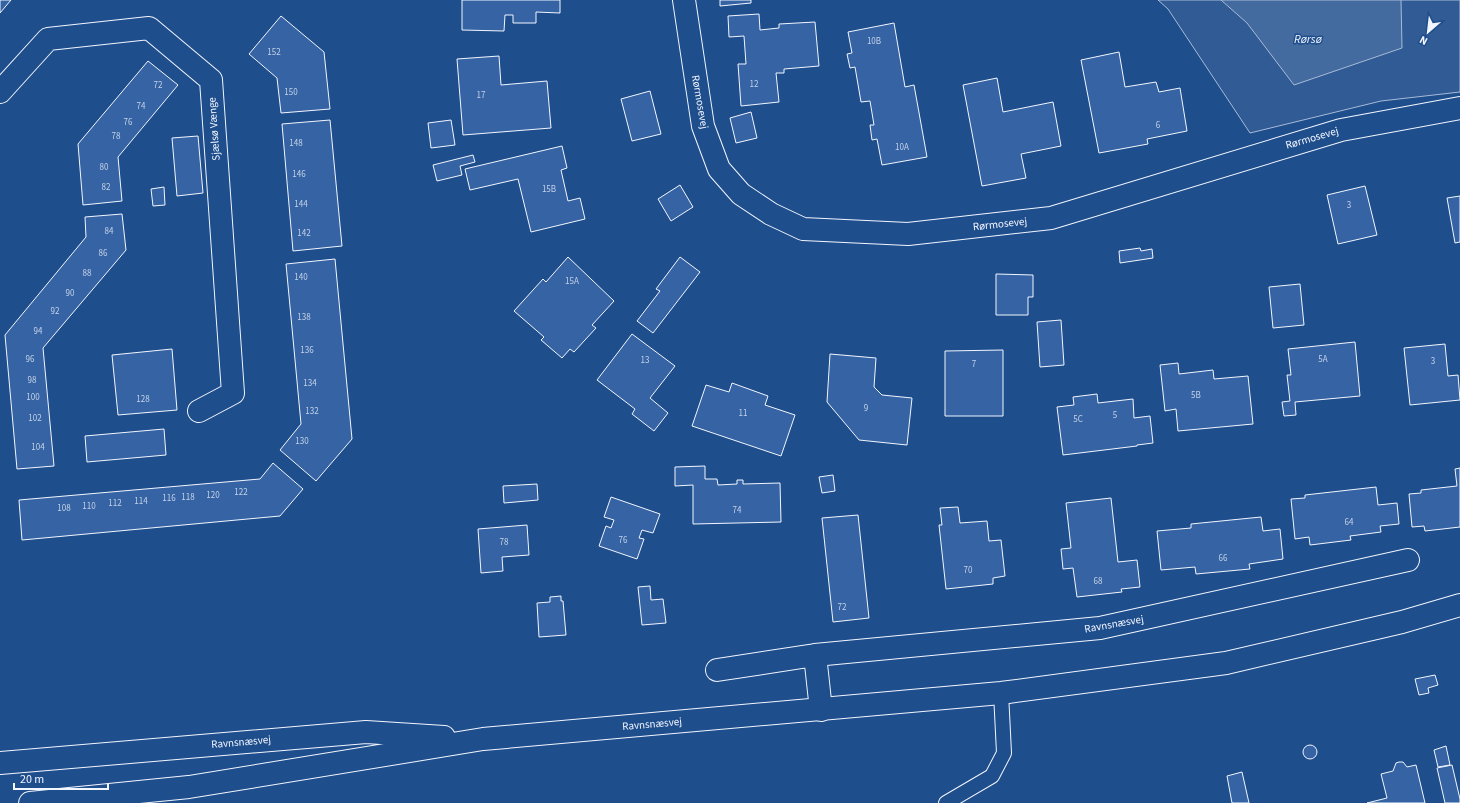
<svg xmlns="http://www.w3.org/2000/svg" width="1460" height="803" font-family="'Source Sans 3',sans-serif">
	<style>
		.built { fill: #305b95; stroke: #a8bbd7 }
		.water { fill: #446ba0; stroke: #a8bbd7 }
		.building { fill: #3563a3; stroke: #f2f6ff }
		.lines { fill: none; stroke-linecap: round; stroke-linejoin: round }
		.service-casing { stroke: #f2f6ff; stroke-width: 16 }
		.minor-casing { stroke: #f2f6ff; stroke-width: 24 }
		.secondary-casing { stroke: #f2f6ff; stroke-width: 24 }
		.service { stroke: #1f4e8c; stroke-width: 14 }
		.minor { stroke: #1f4e8c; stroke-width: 22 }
		.secondary { stroke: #1f4e8c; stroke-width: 22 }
		.labels { text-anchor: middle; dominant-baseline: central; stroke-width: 3; stroke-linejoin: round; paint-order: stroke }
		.number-label { font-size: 9px; fill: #c3d1e8 }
		.street-label { font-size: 11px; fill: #f2f6ff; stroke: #1f4e8c }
		.water-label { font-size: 12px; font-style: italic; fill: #f2f6ff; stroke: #1f4e8c }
	</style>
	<rect width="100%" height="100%" fill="#1f4e8c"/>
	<path class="built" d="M 1158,0 L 1460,0 L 1460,92 L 1381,101 L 1250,133 L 1168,9 Z"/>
	<path class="water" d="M 1221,0 L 1401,0 L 1402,48 L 1294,85 L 1247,23 Z"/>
	<path class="building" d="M 0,0 L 11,0 L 0,13 Z
		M 462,0 L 560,0 L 560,13 L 536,12 L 536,23 L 513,23 L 513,15 L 505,15 L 504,31 L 462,30 Z
		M 720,0 L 751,0 L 751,3 L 720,6 Z
		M 759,14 L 760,30 L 779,28 L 779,24 L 815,22 L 819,66 L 784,69 L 784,73 L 776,73 L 779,102 L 741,106 L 738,64 L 746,64 L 744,36 L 729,37 L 728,16 Z
		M 281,16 L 324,52 L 330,109 L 281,113 L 277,78 L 249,54 Z
		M 894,23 L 905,87 L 914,85 L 927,157 L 882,165 L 877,139 L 872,140 L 870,125 L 874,125 L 870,101 L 861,102 L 855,67 L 850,68 L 847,54 L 852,53 L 848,32 Z
		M 1119,52 L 1125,87 L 1156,82 L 1159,92 L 1180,88 L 1187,131 L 1147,139 L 1148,144 L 1099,153 L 1081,60 Z
		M 499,56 L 501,85 L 547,81 L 551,128 L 463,135 L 457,59 Z
		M 148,61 L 178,85 L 118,157 L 122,201 L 83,205 L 78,144 Z
		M 997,78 L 1003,112 L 1053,102 L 1061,146 L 1021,154 L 1026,178 L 982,186 L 963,85 Z
		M 650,91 L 661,134 L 632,141 L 621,99 Z
		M 751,112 L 757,138 L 736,143 L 730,118 Z
		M 330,120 L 342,246 L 293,251 L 282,124 Z
		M 451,120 L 455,145 L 431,148 L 428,123 Z
		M 198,136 L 203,193 L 177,196 L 172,138 Z
		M 562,146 L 567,168 L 561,170 L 568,201 L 580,198 L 585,219 L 531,232 L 518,179 L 470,190 L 465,169 Z
		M 473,155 L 475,162 L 460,166 L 462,175 L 437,181 L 433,165 Z
		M 680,185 L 693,207 L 671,221 L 658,199 Z
		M 1365,186 L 1377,235 L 1338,244 L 1327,195 Z
		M 164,187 L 165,205 L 153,206 L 151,189 Z
		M 1460,196 L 1460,242 L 1455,243 L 1447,198 Z
		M 122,214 L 126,250 L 43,348 L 54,466 L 17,469 L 5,335 L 86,237 L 85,217 Z
		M 1140,248 L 1141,251 L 1152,249 L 1153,258 L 1120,263 L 1119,251 Z
		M 568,257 L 614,301 L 592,325 L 596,328 L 574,352 L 570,349 L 562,358 L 541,340 L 544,337 L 514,311 L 543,279 L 546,282 Z
		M 680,257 L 700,272 L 653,333 L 637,321 L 660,291 L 656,289 Z
		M 335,259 L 352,439 L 316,481 L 280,450 L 301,424 L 286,264 Z
		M 996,274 L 1033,275 L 1033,297 L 1028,297 L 1028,315 L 996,315 Z
		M 1300,284 L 1304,325 L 1273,328 L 1269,287 Z
		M 1061,320 L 1064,365 L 1040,367 L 1037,322 Z
		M 632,334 L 675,366 L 650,398 L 668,413 L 654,431 L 632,414 L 635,409 L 597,380 Z
		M 1355,342 L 1360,396 L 1295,402 L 1296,415 L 1284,416 L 1282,402 L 1290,401 L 1287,375 L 1291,375 L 1288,349 Z
		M 1445,344 L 1448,376 L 1458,375 L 1460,400 L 1410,405 L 1404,348 Z
		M 172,349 L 177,410 L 118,415 L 112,355 Z
		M 1003,350 L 1003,416 L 945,416 L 945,351 Z
		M 830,354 L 876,358 L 874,387 L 882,395 L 912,398 L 907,445 L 859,440 L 827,402 Z
		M 1178,363 L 1179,374 L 1213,370 L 1214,379 L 1248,376 L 1253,424 L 1178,431 L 1176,409 L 1165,411 L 1160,365 Z
		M 732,383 L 768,396 L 765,405 L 795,415 L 781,456 L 692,426 L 706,385 L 729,392 Z
		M 1097,394 L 1098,403 L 1133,399 L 1134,418 L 1150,416 L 1153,443 L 1137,445 L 1137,446 L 1063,455 L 1057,407 L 1074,405 L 1073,397 Z
		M 164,429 L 166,455 L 87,462 L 85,436 Z
		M 273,463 L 303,489 L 280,516 L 22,540 L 19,500 L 260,479 Z
		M 705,466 L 705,479 L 717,479 L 718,485 L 737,484 L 737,480 L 743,480 L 743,484 L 780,483 L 781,522 L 693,524 L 693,485 L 675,486 L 675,467 Z
		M 1460,468 L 1460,527 L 1425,531 L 1424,526 L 1412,527 L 1409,494 L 1421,493 L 1421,490 L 1457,486 L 1455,469 Z
		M 833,475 L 835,491 L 822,493 L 819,477 Z
		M 537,484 L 538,500 L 504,503 L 503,486 Z
		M 1376,487 L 1378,505 L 1397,503 L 1399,524 L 1380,526 L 1381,532 L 1350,536 L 1351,540 L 1310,545 L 1309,537 L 1295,539 L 1291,499 L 1305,498 L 1305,495 Z
		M 611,497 L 660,514 L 653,533 L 642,530 L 639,538 L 644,539 L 637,559 L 599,546 L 606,526 L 611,528 L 614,520 L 604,517 Z
		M 1111,498 L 1118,562 L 1137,560 L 1140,587 L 1121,589 L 1122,592 L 1077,597 L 1073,568 L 1063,569 L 1061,549 L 1071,548 L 1066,503 Z
		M 958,507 L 960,523 L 987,521 L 989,541 L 1001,540 L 1005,576 L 993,578 L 993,584 L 946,589 L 939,525 L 942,525 L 940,508 Z
		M 858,515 L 869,618 L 833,622 L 822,518 Z
		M 1261,517 L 1263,531 L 1280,529 L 1283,559 L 1249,564 L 1250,569 L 1196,574 L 1195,567 L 1161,570 L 1157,531 L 1191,528 L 1191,524 Z
		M 527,525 L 529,555 L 502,557 L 503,571 L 481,573 L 478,529 Z
		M 650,586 L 651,600 L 663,599 L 666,623 L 642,625 L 638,587 Z
		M 561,596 L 561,601 L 563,601 L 566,635 L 539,637 L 537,603 L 550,602 L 550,597 Z
		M 1435,675 L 1438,685 L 1428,688 L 1429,693 L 1419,695 L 1415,679 Z
		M1303 752a7 7 0 1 1 14 0a7 7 0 1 1-14 0Z
		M 1446,746 L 1450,765 L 1438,767 L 1434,750 Z
		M 1399,762 L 1403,762 L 1407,767 L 1416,765 L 1425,803 L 1367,803 L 1387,798 L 1381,774 L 1393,771 L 1396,763 Z
		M 1452,765 L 1460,799 L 1460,803 L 1445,803 L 1437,768 Z
		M 1242,772 L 1249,803 L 1232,803 L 1227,776 Z"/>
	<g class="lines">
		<defs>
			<path id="service" d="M 946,803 L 992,776 L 1004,753 L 1001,693"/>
			<path id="minor" d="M 684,0 L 703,126 L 719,169 L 741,194 L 771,214 L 803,229 L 908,234 L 1051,218 L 1341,130 L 1460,108
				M 0,92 L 48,39 L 149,28 L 211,80 L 233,393 L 199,411
				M 815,655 L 821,710
				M 717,670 L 815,655 L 1100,628 L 1408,560"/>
			<path id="secondary" d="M 0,763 L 366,732 L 444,737
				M 30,803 L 189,787 L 483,739 L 1001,693 L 1226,663 L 1402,622 L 1460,605"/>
		</defs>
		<use href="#service" class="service-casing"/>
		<use href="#minor" class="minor-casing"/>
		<use href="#secondary" class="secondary-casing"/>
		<use href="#service" class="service"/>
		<use href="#minor" class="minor"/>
		<use href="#secondary" class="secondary"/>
	</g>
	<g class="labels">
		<g class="number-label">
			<text x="874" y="41">10B</text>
			<text x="274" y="52">152</text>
			<text x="754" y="84">12</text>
			<text x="158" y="85">72</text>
			<text x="291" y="92">150</text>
			<text x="481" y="95">17</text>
			<text x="141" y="106">74</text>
			<text x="128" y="122">76</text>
			<text x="1158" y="125">6</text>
			<text x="116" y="136">78</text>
			<text x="296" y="143">148</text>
			<text x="902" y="147">10A</text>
			<text x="104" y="167">80</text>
			<text x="299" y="174">146</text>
			<text x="106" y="187">82</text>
			<text x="549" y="189">15B</text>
			<text x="301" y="204">144</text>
			<text x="1349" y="205">3</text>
			<text x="109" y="231">84</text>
			<text x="304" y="233">142</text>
			<text x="103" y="253">86</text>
			<text x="87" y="273">88</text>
			<text x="301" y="277">140</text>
			<text x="572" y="281">15A</text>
			<text x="70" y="293">90</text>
			<text x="55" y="311">92</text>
			<text x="304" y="317">138</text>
			<text x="38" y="331">94</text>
			<text x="307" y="350">136</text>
			<text x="30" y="359">96</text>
			<text x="1323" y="359">5A</text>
			<text x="645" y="360">13</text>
			<text x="1433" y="361">3</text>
			<text x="974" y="364">7</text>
			<text x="32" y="380">98</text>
			<text x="310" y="383">134</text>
			<text x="1196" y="395">5B</text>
			<text x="33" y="397">100</text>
			<text x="143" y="399">128</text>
			<text x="866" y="408">9</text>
			<text x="312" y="411">132</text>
			<text x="743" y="413">11</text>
			<text x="1115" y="415">5</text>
			<text x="35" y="418">102</text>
			<text x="1078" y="419">5C</text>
			<text x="302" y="441">130</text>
			<text x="38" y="447">104</text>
			<text x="241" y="492">122</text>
			<text x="213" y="495">120</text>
			<text x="188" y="497">118</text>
			<text x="169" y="498">116</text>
			<text x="141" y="501">114</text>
			<text x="115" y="503">112</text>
			<text x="89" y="506">110</text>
			<text x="64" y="508">108</text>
			<text x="737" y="510">74</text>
			<text x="1349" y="522">64</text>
			<text x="623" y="540">76</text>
			<text x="504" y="542">78</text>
			<text x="1223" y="558">66</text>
			<text x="968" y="570">70</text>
			<text x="1098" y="581">68</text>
			<text x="842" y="607">72</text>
		</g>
		<g class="street-label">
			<text transform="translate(700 102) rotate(80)">Rørmosevej</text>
			<text transform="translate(214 129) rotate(-94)">Sjælsø Vænge</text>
			<text transform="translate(1312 138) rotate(-16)">Rørmosevej</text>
			<text transform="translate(1000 224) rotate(-6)">Rørmosevej</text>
			<text transform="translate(1114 624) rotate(-10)">Ravnsnæsvej</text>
			<text transform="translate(652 724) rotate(-5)">Ravnsnæsvej</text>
			<text transform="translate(241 742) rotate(-5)">Ravnsnæsvej</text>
		</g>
		<g class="water-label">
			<text x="1308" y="39">Rørsø</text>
		</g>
	</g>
	<g transform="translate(1428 32) rotate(208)" stroke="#1f4e8c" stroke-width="3" paint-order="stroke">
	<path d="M0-3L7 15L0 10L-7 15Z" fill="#f2f6ff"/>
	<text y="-6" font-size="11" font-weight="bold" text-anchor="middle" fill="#f2f6ff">N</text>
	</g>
	<path d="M14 783v6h94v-6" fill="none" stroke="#f2f6ff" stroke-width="2"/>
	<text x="20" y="783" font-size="12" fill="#f2f6ff" stroke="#1f4e8c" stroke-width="3" paint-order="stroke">20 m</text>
</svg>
